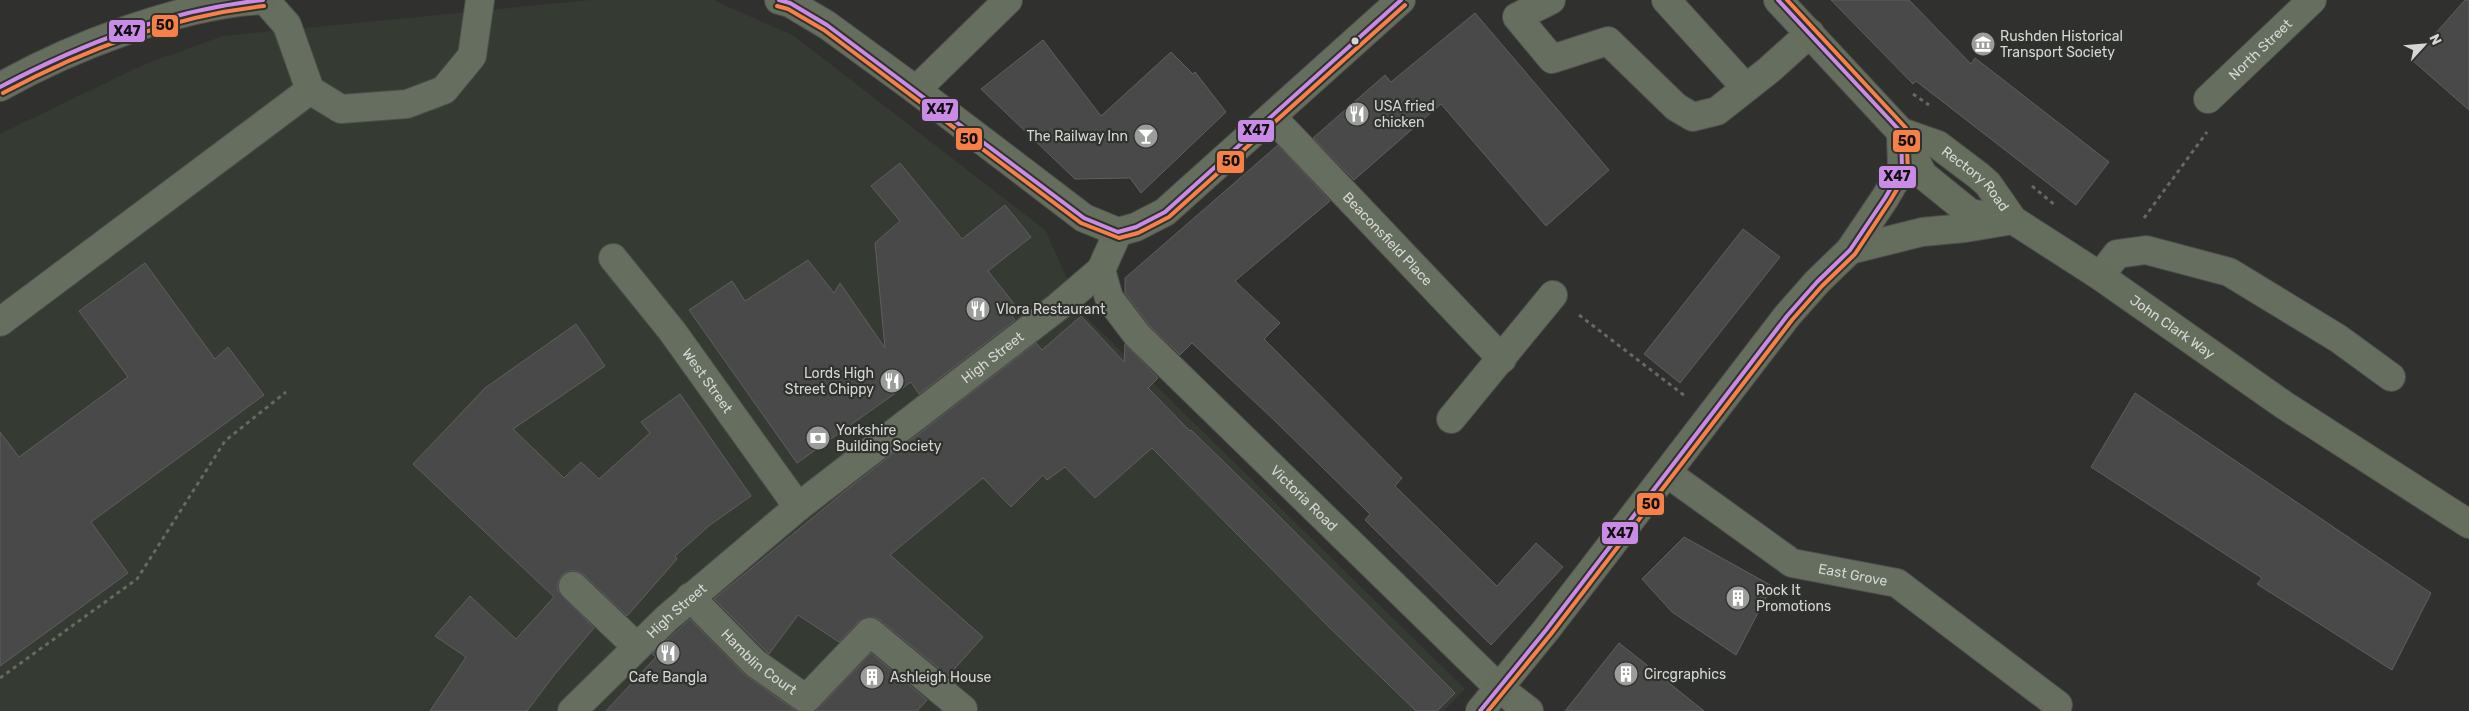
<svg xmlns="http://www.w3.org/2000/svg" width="2469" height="711" font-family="Rubik,sans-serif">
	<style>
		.built { fill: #353b32 }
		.building { fill: #494949; stroke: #5f5f5f }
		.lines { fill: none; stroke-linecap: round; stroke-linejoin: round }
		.minor-casing { stroke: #4e4f4d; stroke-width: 30 }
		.major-casing { stroke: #4e4f4d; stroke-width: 30 }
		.path { stroke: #666a61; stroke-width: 3; stroke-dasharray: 4 4; stroke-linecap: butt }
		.minor { stroke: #666e5f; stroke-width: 28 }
		.major { stroke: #656e5d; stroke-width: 28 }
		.bus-1-casing { stroke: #30322e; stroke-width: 8 }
		.bus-2-casing { stroke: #30322e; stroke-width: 8 }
		.bus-1 { stroke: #ca8be6; stroke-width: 4 }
		.bus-2 { stroke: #f78048; stroke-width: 4 }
		.bus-dot { fill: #d5d7d4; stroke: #30322e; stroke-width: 2 }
		.labels { text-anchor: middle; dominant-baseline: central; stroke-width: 4.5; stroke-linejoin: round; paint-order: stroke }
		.poi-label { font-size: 14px; fill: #d5d7d4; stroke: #30322e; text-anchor: start }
		.street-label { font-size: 14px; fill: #d5d7d4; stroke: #30322e }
		.line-badge { stroke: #30322e; stroke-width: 2 }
		.pale-badge-label { font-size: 14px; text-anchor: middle; font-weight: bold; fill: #111 }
	</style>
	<rect width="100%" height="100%" fill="#30312f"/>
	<path class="built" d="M 591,0 L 713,0 L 794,36 L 1045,230 L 1084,315 L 1465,689 L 1443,711 L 0,711 L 0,134 L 143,65 L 223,36 Z"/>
	<path class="building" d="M 1831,0 L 1909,0 L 1971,64 L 1975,58 L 2109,162 L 2076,205 L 1916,81 L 1913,84 Z
		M 2465,0 L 2469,0 L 2469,110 L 2412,60 Z
		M 1475,13 L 1609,170 L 1546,226 L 1441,104 L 1354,180 L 1313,138 L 1385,75 L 1391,82 Z
		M 1043,40 L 1101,116 L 1171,52 L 1193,74 L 1195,72 L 1226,112 L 1141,193 L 1130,178 L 1075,179 L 981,89 Z
		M 1278,145 L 1330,201 L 1235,281 L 1280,323 L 1264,339 L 1402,478 L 1395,486 L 1497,586 L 1536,543 L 1563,567 L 1491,645 L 1365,520 L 1370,514 L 1274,420 L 1192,343 L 1180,355 L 1149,325 L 1125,293 L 1125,278 Z
		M 900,163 L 962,239 L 1005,205 L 1031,237 L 988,271 L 1019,310 L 1012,316 L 1015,320 L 919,394 L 911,382 L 797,463 L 689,310 L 732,281 L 745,301 L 808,260 L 834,293 L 840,283 L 885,348 L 875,243 L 900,221 L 871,186 Z
		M 1743,229 L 1780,257 L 1680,383 L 1644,354 Z
		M 145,263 L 215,359 L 228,347 L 264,395 L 91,522 L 128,573 L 0,666 L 0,432 L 19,457 L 128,377 L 79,311 Z
		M 1081,316 L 1124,362 L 1125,344 L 1158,378 L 1148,388 L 1190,431 L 1191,430 L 1267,504 L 1455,693 L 1437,711 L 1416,711 L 1329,627 L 1152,448 L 1095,498 L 1065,467 L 1047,480 L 1043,475 L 1011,507 L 983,478 L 890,555 L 983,637 L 948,676 L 880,620 L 873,617 L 859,621 L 839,642 L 798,615 L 769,654 L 714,599 L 850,487 L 1036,343 L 1042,350 Z
		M 576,324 L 605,366 L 513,429 L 564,478 L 581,462 L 599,479 L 650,433 L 641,422 L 680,394 L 751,496 L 710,525 L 675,556 L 677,559 L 627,616 L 583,574 L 576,571 L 568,571 L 562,575 L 558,582 L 558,591 L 594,628 L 555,674 L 527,711 L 430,711 L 466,657 L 435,636 L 470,596 L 516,639 L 554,597 L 413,464 L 485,388 Z
		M 2135,393 L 2431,593 L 2392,670 L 2257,584 L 2262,578 L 2091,467 Z
		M 1684,537 L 1772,586 L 1736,655 L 1672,612 L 1642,579 Z
		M 690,619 L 744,674 L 796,711 L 606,711 L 656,657 L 652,654 Z
		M 1619,643 L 1643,662 L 1704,711 L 1565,711 Z
		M 871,653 L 927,700 L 917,711 L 816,711 Z"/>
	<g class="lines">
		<defs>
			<g id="minor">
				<path d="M 265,0 L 287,25 L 310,90 L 341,109 L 407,104 L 444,90 L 472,56 L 480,0"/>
				<path d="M 1551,0 L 1517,17 L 1552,59 L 1608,41 L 1676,107 L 1693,117 L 1717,111 L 1769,70 L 1810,33"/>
				<path d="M 1666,0 L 1746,88"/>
				<path d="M 916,90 L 1008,0"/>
				<path id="s1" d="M 2208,99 L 2312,0"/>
				<path id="s2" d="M 1272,117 L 1502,359"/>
				<path id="s3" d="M 613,258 L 672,331 L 798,507"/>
				<path id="s4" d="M 1101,270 L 1109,298 L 1137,335 L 1499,688 L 1529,711"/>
				<path d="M 2100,276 L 2117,254 L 2146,250 L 2229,272 L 2339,339 L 2391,377"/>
				<path d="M 0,322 L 310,90"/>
				<path d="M 1451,419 L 1553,295"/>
				<path id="s5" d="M 1667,473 L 1792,563 L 1897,583 L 2058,705"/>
				<path d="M 573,586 L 636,646"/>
				<path id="s6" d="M 690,597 L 755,663 L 806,699 L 870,632 L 963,709"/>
				<path id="s7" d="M 572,711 L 667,618 L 798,507 L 1059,306 L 1101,270 L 1118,232"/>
			</g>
			<g id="major">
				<path d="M 779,0 L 790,3 L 827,25 L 916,90 L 1084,218 L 1118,232 L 1136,227 L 1165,212 L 1401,0"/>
				<path d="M 1778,0 L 1901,132 L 1923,175 L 1970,213 L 1999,218"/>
				<path d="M 0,87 C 71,47 181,4 263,0"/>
				<path id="s8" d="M 1901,132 L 1938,145 L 1979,176 L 1988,184 L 2013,220"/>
				<path id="s9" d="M 1850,250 L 1922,232 L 1965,228 L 2013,220 L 2100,276 L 2284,405 L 2469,524"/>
				<path d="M 1480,711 L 1546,630 L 1787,316 L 1817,282 L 1850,250 L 1885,198 L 1902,169 L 1901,132"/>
			</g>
		</defs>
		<use href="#minor" class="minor-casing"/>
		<use href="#major" class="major-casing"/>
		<path class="path" d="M 1913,94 L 1929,105
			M 2032,186 L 2056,206
			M 2144,218 L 2207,132
			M 1579,315 L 1685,396
			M 0,678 L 137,579 L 225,441 L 286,392"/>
		<use href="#minor" class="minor"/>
		<use href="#major" class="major"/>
		<defs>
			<path id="bus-1" d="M 779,0 L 790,3 L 827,25 L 1084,218 L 1118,232 L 1136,227 L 1165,212 L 1401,0
				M 0,87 C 83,43 169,10 263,0
				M 1480,711 L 1546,630 L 1787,316 L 1817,282 L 1850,250 L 1885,198 L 1902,169 L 1901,132 L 1778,0"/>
			<path id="bus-2" d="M 777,6 L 788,9 L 824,30 L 1081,223 L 1119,238 L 1138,233 L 1169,217 L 1405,5
				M 3,93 C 85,49 171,16 264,6
				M 1488,711 L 1551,634 L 1792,320 L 1822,286 L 1855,254 L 1890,201 L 1908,171 L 1906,128 L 1787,0"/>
		</defs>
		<use href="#bus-1" class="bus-1-casing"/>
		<use href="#bus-2" class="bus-2-casing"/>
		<use href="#bus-1" class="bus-1"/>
		<use href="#bus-2" class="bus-2"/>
	</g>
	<defs>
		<symbol id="museum-disc" viewBox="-11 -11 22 22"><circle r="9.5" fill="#9b9d9a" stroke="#30322e"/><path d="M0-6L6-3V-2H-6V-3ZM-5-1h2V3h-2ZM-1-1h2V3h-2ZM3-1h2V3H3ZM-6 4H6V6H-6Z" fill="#fff"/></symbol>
		<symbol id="restaurant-disc" viewBox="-11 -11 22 22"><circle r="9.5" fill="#9b9d9a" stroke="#30322e"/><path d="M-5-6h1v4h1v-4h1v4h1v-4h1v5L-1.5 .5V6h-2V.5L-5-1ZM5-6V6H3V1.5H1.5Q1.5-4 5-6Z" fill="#fff"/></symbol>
		<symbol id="bar-disc" viewBox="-11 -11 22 22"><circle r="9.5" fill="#9b9d9a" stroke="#30322e"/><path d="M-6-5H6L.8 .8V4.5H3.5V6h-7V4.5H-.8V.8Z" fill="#fff"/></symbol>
		<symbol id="bank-disc" viewBox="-11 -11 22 22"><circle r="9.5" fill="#9b9d9a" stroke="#30322e"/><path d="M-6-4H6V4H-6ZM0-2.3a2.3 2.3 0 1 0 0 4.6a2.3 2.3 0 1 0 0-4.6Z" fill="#fff"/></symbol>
		<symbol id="building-disc" viewBox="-11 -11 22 22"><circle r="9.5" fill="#9b9d9a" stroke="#30322e"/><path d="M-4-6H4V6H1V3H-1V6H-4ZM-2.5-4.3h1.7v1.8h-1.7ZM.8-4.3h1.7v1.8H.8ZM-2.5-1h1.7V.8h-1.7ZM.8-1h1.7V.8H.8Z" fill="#fff"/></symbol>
	</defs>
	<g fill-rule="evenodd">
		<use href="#museum-disc" x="1969" y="30" width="28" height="28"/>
		<use href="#restaurant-disc" x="1343" y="100" width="28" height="28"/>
		<use href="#bar-disc" x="1132" y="122" width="28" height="28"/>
		<use href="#restaurant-disc" x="964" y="295" width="28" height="28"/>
		<use href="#restaurant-disc" x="878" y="367" width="28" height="28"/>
		<use href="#bank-disc" x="804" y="424" width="28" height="28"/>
		<use href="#building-disc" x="1724" y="584" width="28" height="28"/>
		<use href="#restaurant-disc" x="654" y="639" width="28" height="28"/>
		<use href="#building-disc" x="1612" y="660" width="28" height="28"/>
		<use href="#building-disc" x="858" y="663" width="28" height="28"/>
	</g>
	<circle class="bus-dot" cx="1355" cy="41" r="4.5"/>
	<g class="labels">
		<g class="poi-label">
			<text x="2000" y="36">Rushden Historical<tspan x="2000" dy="16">Transport Society</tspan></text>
			<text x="1374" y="106">USA fried<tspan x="1374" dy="16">chicken</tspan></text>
			<text x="1128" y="136" text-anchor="end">The Railway Inn</text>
			<text x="996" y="309">Vlora Restaurant</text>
			<text x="874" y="373" text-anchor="end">Lords High<tspan x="874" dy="16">Street Chippy</tspan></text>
			<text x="836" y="430">Yorkshire<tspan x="836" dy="16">Building Society</tspan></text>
			<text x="1756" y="590">Rock It<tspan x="1756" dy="16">Promotions</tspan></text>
			<text x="1644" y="674">Circgraphics</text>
			<text x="668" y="677" text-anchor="middle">Cafe Bangla</text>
			<text x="890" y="677">Ashleigh House</text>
		</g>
		<g class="street-label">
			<text stroke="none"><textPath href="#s1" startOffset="72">North Street</textPath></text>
			<text stroke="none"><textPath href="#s8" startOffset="90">Rectory Road</textPath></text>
			<text stroke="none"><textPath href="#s2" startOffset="168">Beaconsfield Place</textPath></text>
			<text stroke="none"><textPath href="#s9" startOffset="358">John Clark Way</textPath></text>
			<text stroke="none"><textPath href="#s7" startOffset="550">High Street</textPath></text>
			<text stroke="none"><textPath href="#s3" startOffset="155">West Street</textPath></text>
			<text stroke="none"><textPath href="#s4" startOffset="309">Victoria Road</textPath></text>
			<text stroke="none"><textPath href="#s5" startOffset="216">East Grove</textPath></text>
			<text stroke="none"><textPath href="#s7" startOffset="145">High Street</textPath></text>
			<text stroke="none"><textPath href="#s6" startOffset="95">Hamblin Court</textPath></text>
		</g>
	</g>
	<g class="line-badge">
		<rect x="151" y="14" width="28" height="24" rx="5" fill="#f78048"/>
		<rect x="108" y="19" width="38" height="24" rx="5" fill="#ca8be6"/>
		<rect x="921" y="98" width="38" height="24" rx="5" fill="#ca8be6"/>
		<rect x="1237" y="119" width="38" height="24" rx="5" fill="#ca8be6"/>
		<rect x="955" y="127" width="28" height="24" rx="5" fill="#f78048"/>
		<rect x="1892" y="129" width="29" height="24" rx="5" fill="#f78048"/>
		<rect x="1216" y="150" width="29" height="24" rx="5" fill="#f78048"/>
		<rect x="1878" y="165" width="39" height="24" rx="5" fill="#ca8be6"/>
		<rect x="1636" y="492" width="29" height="24" rx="5" fill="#f78048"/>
		<rect x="1601" y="521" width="38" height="24" rx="5" fill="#ca8be6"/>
	</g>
	<g class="pale-badge-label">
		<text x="165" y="30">50</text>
		<text x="127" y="36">X47</text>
		<text x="940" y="114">X47</text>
		<text x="1256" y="135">X47</text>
		<text x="969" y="144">50</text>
		<text x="1907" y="146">50</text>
		<text x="1231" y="166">50</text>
		<text x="1897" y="181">X47</text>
		<text x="1651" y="509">50</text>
		<text x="1620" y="538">X47</text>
	</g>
	<g transform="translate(2424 45) rotate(64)" stroke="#30322e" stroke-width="4" paint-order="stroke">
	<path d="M0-4L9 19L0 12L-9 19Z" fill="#d5d7d4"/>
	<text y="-8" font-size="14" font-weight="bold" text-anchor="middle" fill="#d5d7d4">N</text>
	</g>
</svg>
